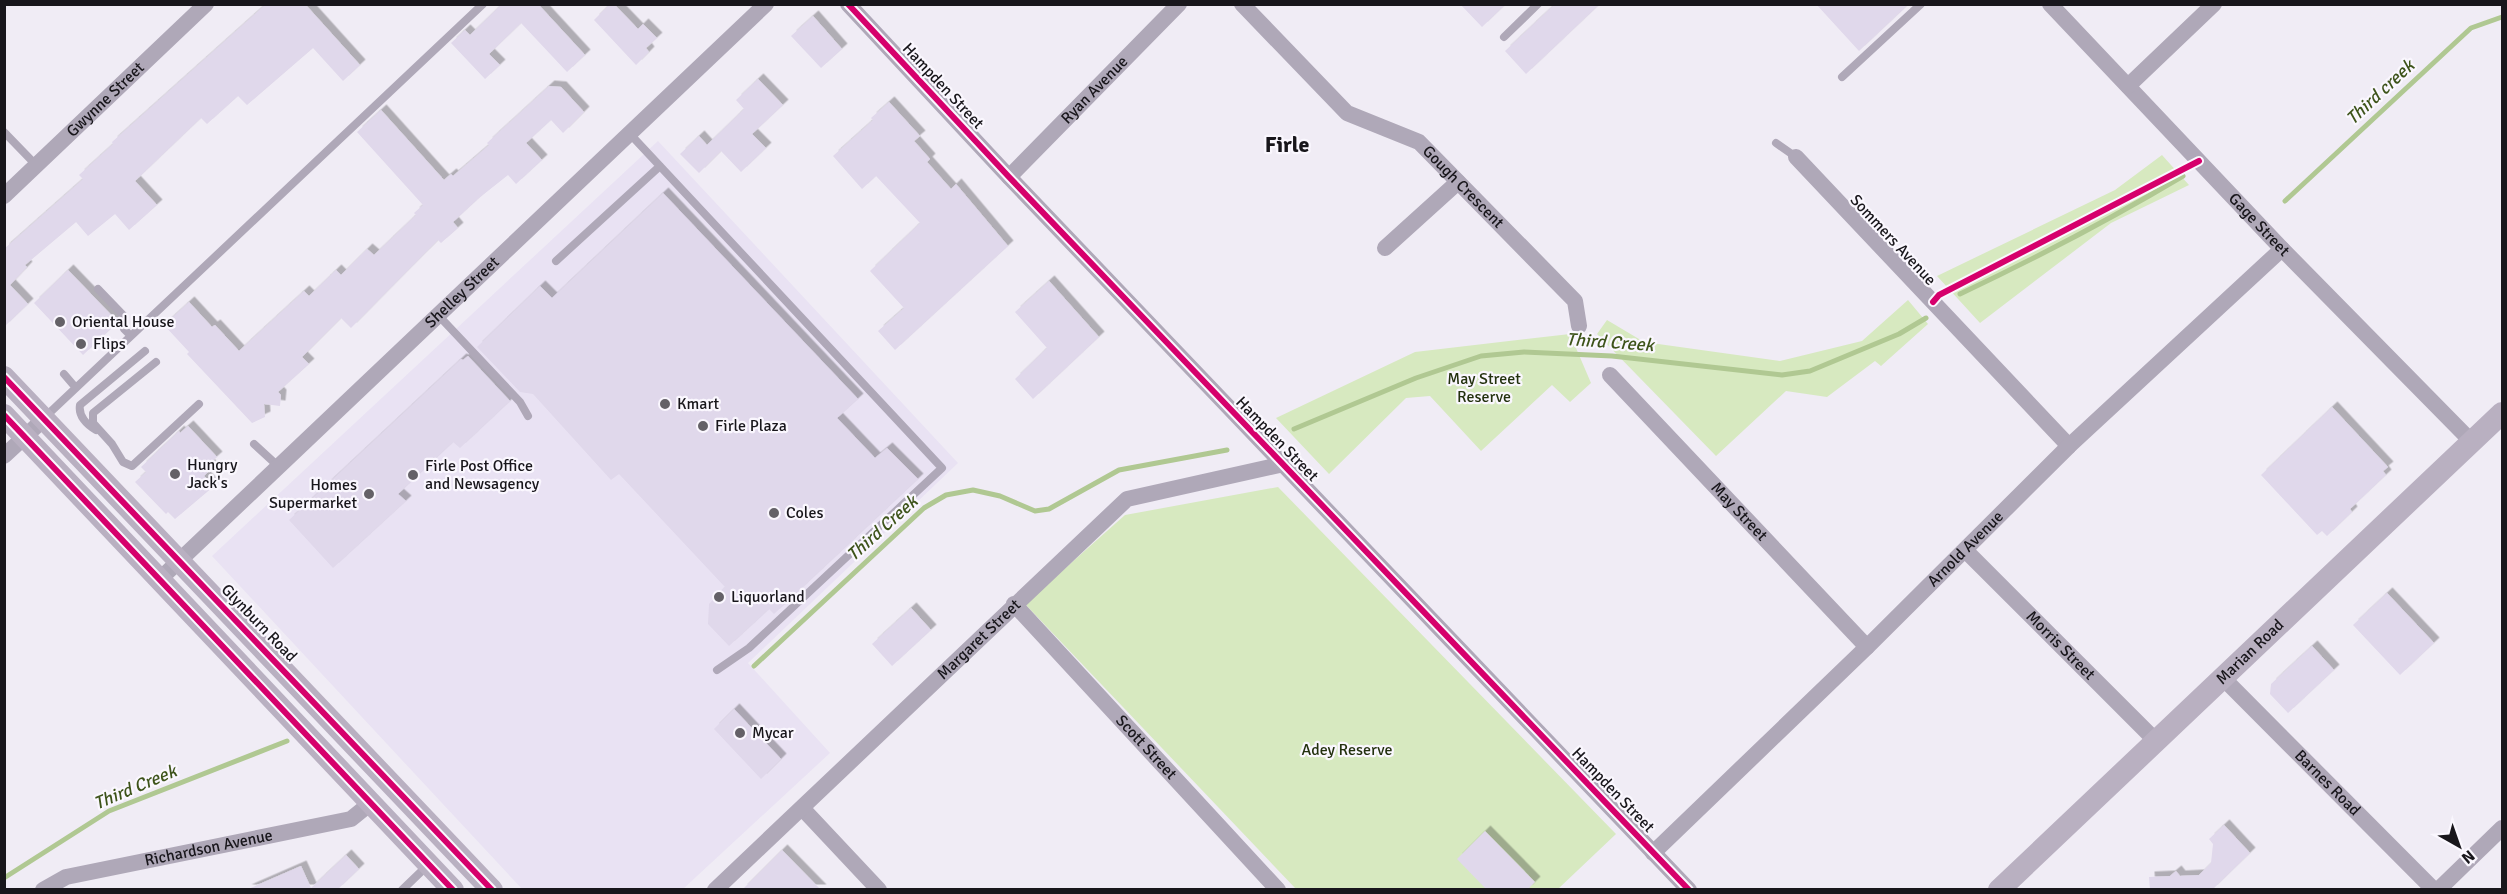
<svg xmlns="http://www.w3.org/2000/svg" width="2507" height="894" font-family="Signika,sans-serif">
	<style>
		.built { fill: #e9e2f3 }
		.green { fill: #d7e9c0 }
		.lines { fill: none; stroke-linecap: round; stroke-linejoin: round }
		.stream { stroke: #b0c892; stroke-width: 5 }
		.building { fill: #e0d8eb; filter: url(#shadow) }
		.lane { stroke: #afa8b8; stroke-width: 8 }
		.street { stroke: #afa8b8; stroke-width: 16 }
		.secondary { stroke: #b9b0c1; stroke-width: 22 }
		.cycleway-casing { stroke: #faf7fe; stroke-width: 10 }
		.cycleway { stroke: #d6006c; stroke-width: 6 }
		.poi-dot { fill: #646167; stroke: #faf7fe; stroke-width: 2 }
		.labels { text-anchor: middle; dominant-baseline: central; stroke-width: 4.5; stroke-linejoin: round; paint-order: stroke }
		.street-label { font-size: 16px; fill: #18161b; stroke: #faf7fe }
		.poi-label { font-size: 16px; fill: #18161b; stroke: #faf7fe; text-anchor: start }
		.park-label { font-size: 16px; fill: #23310e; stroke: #faf7fe }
		.water-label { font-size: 18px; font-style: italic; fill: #3d531a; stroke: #faf7fe }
		.district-label { font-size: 22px; font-weight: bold; fill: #18161b; stroke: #faf7fe }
	</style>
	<defs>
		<filter id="shadow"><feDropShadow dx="5.5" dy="-5.5" stdDeviation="0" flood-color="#0004"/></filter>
	</defs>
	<rect width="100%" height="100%" fill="#f0ecf5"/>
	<path class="built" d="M 658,141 L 958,463 L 748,663 L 830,753 L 683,889 L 522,889 L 212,556 Z"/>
	<path class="green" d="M 2162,155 L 2189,185 L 2111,223 L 1980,323 L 1937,276 L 2115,190 Z
		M 1908,300 L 1928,324 L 1881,366 L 1875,361 L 1827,397 L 1786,391 L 1716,456 L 1597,334 L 1607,320 L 1644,342 L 1780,361 L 1862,341 Z
		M 1570,334 L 1591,383 L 1570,402 L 1552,385 L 1481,451 L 1430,396 L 1406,398 L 1329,474 L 1276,418 L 1415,352 Z
		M 1278,487 L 1616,834 L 1558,889 L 1296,889 L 1025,604 L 1125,515 Z"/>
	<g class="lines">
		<path class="stream" d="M 2285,201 L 2471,28 L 2502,17
			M 1960,294 C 2036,258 2111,219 2183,176
			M 1294,429 L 1416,378 L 1481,356 L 1524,352 L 1612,356 L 1782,375 L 1810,371 L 1899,334 L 1926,318
			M 754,666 L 924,508 L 946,495 L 973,490 L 1000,496 L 1035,511 L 1049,509 L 1119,470 L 1227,450
			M 4,878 L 109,811 L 287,741"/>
	</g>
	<path class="building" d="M 266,4 L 305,4 L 360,65 L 343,81 L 313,48 L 247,105 L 238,96 L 207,124 L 201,118 L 135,181 L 157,205 L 129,230 L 115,214 L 88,236 L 76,222 L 25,265 L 27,267 L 10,285 L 28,304 L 4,327 L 4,249 L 83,179 L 79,175 L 113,144 L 112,142 Z
		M 502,4 L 538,4 L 585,55 L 567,72 L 521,23 L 489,54 L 500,65 L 485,79 L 451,43 L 465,30 L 470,35 Z
		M 610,4 L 614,4 L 638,29 L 643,24 L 657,38 L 646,48 L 649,52 L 636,65 L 594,20 Z
		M 1460,4 L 1506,4 L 1482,27 Z
		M 1555,4 L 1600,4 L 1526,74 L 1505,51 Z
		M 1816,4 L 1909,4 L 1859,51 Z
		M 813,16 L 842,49 L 821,68 L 791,36 Z
		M 758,79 L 783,105 L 752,134 L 766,148 L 741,172 L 721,151 L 699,173 L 680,154 L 699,136 L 707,145 L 744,109 L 736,100 Z
		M 549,86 L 561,87 L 584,112 L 563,133 L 551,120 L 526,143 L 542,160 L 516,184 L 508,175 L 479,198 L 453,222 L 458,228 L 441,243 L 438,240 L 351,328 L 341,318 L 302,357 L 309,364 L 278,392 L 281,395 L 280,406 L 264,404 L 265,417 L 252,423 L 187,354 L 189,352 L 164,325 L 189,302 L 212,327 L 215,325 L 239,351 L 304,291 L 309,296 L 336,270 L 341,275 L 367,249 L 374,255 L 416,215 L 414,213 L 423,205 L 357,132 L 381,110 L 444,180 L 451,174 L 453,176 L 489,145 L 487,143 Z
		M 889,102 L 920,136 L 914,141 L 930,159 L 927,162 L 951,189 L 956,184 L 1008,246 L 895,350 L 878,331 L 904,308 L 870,271 L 920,223 L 876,176 L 862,189 L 833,156 L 873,120 L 871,118 Z
		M 663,193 L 858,399 L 837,418 L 875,458 L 887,448 L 918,479 L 774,614 L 769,609 L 729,646 L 708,624 L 709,604 L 725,587 L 619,474 L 611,480 L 533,394 L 520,392 L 477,347 L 540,286 L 552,298 Z
		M 68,270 L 118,322 L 83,355 L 34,303 Z
		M 1049,281 L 1099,337 L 1033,399 L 1015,379 L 1047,348 L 1015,312 Z
		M 468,356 L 510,401 L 460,448 L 453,442 L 398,494 L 406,501 L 333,568 L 289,520 L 461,359 L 463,360 Z
		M 2332,407 L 2388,467 L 2383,471 L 2386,475 L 2350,509 L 2352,512 L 2327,536 L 2322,531 L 2317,535 L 2261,475 Z
		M 188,426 L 217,457 L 209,464 L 212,468 L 204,476 L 214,486 L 175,519 L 168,512 L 166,514 L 135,482 L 146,472 L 141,467 L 179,431 L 180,433 Z
		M 2387,593 L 2434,643 L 2400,675 L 2353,625 Z
		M 911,608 L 931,630 L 892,666 L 872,644 Z
		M 2312,646 L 2334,670 L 2288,713 L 2270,694 L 2271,684 Z
		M 734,709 L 781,759 L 761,779 L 714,729 Z
		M 2224,825 L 2250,853 L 2212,890 L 2150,890 L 2149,877 L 2170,876 L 2176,871 L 2180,876 L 2199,875 L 2211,863 L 2213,844 L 2209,839 Z
		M 1485,831 L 1535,882 L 1527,890 L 1487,890 L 1457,859 Z
		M 782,850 L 821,890 L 742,890 Z
		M 346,855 L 359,869 L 337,890 L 246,890 L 301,866 L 311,888 Z"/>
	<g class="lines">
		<path class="lane" d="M 1504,37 L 1538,4
			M 1842,77 L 1921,4
			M 4,132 L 36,165
			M 630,134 L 942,468 L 749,648 L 717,670
			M 1776,143 L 1796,157
			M 556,261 L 660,166
			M 98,289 L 124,316 L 124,329 L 131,336
			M 438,315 L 520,402 L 528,416
			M 156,362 L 93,413 L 93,423 L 112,444 L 123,462 L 132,466 L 199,404
			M 64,374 L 76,388
			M 44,418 L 483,4
			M 96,430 C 87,425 78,416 80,405 L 145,351
			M 254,444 L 278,466
			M 402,890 L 428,865"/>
		<g class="street">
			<path d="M 848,4 L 1009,177 L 1689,890"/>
			<path id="s1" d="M 1242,4 L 1347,113 L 1419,142 L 1575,301 L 1579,326"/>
			<path id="s2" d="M 2050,4 L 2282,249 L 2472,442"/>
			<path d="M 2128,86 L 2214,4"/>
			<path d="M 1796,157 L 2069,446"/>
			<path id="s3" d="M 1009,177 L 1179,4"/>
			<path id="s4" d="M 4,196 L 206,4"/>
			<path d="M 1385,248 L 1458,182"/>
			<path id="s5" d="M 1610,375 L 1867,647"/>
			<path d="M 4,456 L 44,419"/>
			<path id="s6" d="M 1965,550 L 2156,741"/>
			<path id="s7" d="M 159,580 L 766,4"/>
			<path id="s8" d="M 1014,604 L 1278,890"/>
			<path id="s9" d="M 2223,678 L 2434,890"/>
			<path d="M 802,808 L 879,890"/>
			<path id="s10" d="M 1653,853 L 1867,647 L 2069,446 L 2282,249"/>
			<path id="s11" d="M 43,890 L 66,877 L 351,819 L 372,802"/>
			<path id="s12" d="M 715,890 L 1127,499 L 1284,464"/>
			<path d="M 2438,890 L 2502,828"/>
		</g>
		<g class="secondary">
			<path d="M 4,377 L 492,890"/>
			<path d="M 4,415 L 453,890"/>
			<path id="s13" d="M 1999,890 L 2502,413"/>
		</g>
		<defs>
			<path id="cycleway" d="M 848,4 L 1009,177 L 1689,890
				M 1933,302 L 1939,295 L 2199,161
				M 4,377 L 492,890
				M 4,415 L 453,890"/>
		</defs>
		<use href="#cycleway" class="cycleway-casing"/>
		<use href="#cycleway" class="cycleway"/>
	</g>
	<g class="poi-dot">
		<circle cx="60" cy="322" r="6"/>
		<circle cx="81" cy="344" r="6"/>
		<circle cx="665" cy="404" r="6"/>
		<circle cx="703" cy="426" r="6"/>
		<circle cx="175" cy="474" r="6"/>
		<circle cx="413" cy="475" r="6"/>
		<circle cx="369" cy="494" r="6"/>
		<circle cx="774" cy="513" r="6"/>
		<circle cx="719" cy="597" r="6"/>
		<circle cx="740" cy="733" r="6"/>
	</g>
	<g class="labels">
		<g class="street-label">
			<text transform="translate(943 86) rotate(47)">Hampden Street</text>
			<text stroke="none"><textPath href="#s3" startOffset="122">Ryan Avenue</textPath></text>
			<text stroke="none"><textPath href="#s4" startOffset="140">Gwynne Street</textPath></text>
			<text stroke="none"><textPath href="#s1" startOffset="292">Gough Crescent</textPath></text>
			<text stroke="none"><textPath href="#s2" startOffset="304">Gage Street</textPath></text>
			<text transform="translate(1893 240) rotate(47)">Sommers Avenue</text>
			<text stroke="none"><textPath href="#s7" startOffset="418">Shelley Street</textPath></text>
			<text transform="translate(1277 439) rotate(46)">Hampden Street</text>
			<text stroke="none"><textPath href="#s5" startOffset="188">May Street</textPath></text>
			<text stroke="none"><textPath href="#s10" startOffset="436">Arnold Avenue</textPath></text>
			<text transform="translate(259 623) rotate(46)">Glynburn Road</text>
			<text stroke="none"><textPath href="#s12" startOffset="364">Margaret Street</textPath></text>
			<text stroke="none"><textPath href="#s6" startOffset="135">Morris Street</textPath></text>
			<text stroke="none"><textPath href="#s13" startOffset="346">Marian Road</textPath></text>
			<text stroke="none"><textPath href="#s8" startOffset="195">Scott Street</textPath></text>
			<text stroke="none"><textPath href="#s9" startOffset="148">Barnes Road</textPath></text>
			<text transform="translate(1613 790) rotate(46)">Hampden Street</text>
			<text stroke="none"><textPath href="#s11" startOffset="172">Richardson Avenue</textPath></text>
		</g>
		<g class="poi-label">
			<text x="72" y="322">Oriental House</text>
			<text x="93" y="344">Flips</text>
			<text x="677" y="404">Kmart</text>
			<text x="715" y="426">Firle Plaza</text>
			<text x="187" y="465">Hungry<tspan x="187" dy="18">Jack's</tspan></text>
			<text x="425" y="466">Firle Post Office<tspan x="425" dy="18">and Newsagency</tspan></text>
			<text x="357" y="485" text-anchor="end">Homes<tspan x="357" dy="18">Supermarket</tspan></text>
			<text x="786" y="513">Coles</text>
			<text x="731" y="597">Liquorland</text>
			<text x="752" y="733">Mycar</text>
		</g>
		<g class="park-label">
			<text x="1484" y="379">May Street<tspan x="1484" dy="18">Reserve</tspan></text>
			<text x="1347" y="750">Adey Reserve</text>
		</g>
		<g class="water-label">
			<text transform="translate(2380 92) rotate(-43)">Third creek</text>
			<text transform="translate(1610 342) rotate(4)">Third Creek</text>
			<text transform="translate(882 528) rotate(-42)">Third Creek</text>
			<text transform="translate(135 787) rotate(-23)">Third Creek</text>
		</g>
		<g class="district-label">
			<text x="1287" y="144">Firle</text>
		</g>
	</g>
	<rect width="2507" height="894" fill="none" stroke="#18161b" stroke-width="12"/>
	<g transform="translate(2459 846) rotate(140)" stroke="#faf7fe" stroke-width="4.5" paint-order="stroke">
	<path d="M0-4.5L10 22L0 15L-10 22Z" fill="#18161b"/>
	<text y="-9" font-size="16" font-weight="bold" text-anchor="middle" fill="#18161b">N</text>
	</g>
</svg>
